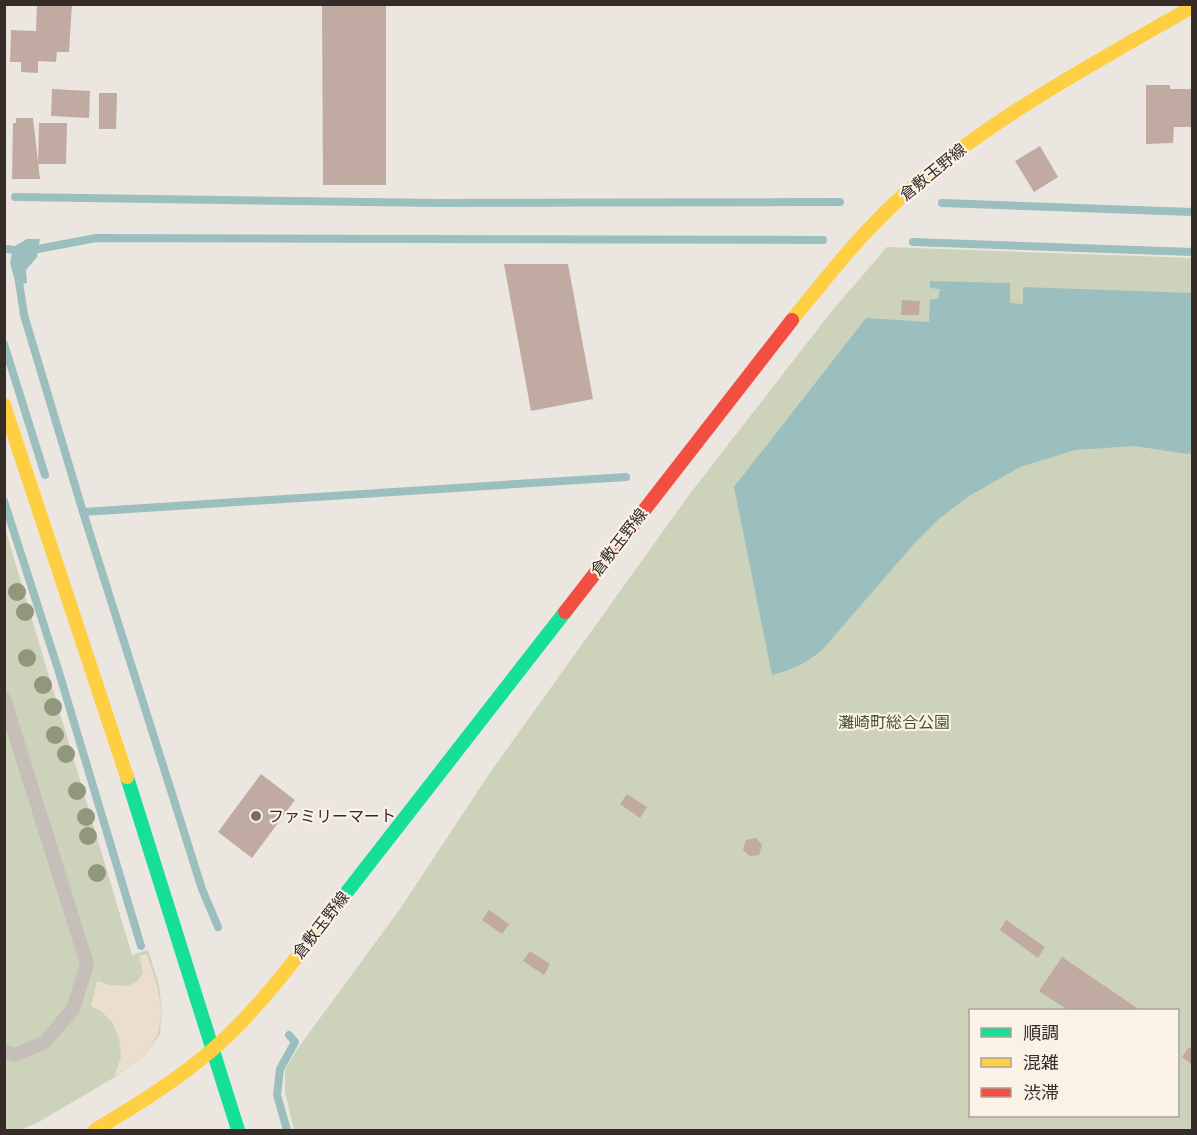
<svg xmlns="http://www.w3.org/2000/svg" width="1197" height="1135" font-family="Rubik,'Noto Sans JP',sans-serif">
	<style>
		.green { fill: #cdd2ba; fill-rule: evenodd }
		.plaza { fill: #ebdece }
		.water { fill: #9bbfbe }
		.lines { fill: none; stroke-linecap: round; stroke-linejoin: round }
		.stream { stroke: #9bbfbe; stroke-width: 8 }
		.building { fill: #c1aaa1 }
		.lane { stroke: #c6bfb9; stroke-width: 14 }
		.fast { stroke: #16e098; stroke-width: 14 }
		.slow { stroke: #ffcf43; stroke-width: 14 }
		.jam { stroke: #f24e42; stroke-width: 14 }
		.tree { fill: #91977c }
		.poi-dot { fill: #766d68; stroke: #faf1e7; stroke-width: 2 }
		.labels { text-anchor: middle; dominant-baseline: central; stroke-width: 4.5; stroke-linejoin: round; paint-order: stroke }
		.street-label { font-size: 16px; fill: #362c27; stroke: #faf1e7 }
		.park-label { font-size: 16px; fill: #46562a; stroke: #faf1e7 }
		.poi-label { font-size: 16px; fill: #362c27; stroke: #faf1e7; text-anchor: start }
	</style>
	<rect width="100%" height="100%" fill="#ece6e0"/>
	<path class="green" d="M 887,247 L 1192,258 L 1192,1130 L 294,1130 L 285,1092 L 285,1069 L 298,1048 L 400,909 L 489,774 L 689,495 L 831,312 ZM 970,1010 L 1178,1010 L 1178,1116 L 970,1116 Z
		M 4,525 L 132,955 L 148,950 L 159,985 L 162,1011 L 160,1034 L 143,1057 L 115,1077 L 37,1123 L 20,1130 L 4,1130 Z"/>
	<path class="plaza" d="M 147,954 L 157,985 L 162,1011 L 158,1034 L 143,1057 L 114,1077 L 121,1057 L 119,1038 L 112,1022 L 101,1011 L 91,1006 L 97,981 L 109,985 L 127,986 L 137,982 L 143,972 L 139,956 Z"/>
	<path class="water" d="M 27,239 L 40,239 L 37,257 L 26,270 L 27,283 L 16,285 L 10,263 L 13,247 Z
		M 930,281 L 1010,283 L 1010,303 L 1023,304 L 1023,287 L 1192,293 L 1192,453 L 1188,454 L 1134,446 L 1075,450 L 1020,467 L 969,496 L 940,518 L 913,545 L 823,649 C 807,663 792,670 772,675 L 734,487 L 866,318 L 929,322 L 930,299 L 938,299 L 940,289 L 930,288 Z"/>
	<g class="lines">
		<path class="stream" d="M 15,197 L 439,203 L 840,202
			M 942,203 L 1192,212
			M 913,242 L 1192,252
			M 8,249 L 22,252 L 96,238 L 823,240
			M 19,274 L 19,282 L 24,315 L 83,512 L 202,889 L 218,927
			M 4,344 L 45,475
			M 4,501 L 58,669 L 141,946
			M 83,512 L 626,477
			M 287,1130 L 277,1095 L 280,1069 L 295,1042 L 289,1035"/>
	</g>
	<path class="building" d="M 37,4 L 72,4 L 69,52 L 57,52 L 56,62 L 38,61 L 38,73 L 21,72 L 21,62 L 10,62 L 11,30 L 36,31 Z
		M 322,4 L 386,4 L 386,185 L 323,185 Z
		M 1146,85 L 1170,85 L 1170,89 L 1192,89 L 1192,127 L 1174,127 L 1173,143 L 1146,144 Z
		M 52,89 L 90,91 L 89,118 L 51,116 Z
		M 99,93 L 117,93 L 116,129 L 99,129 Z
		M 16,118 L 33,118 L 40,179 L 12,179 L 13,123 L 16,123 Z
		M 39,123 L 67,123 L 66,164 L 38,164 Z
		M 1040,146 L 1058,177 L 1034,192 L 1015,161 Z
		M 504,264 L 568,264 L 593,399 L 531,411 Z
		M 902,300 L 920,301 L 919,315 L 901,315 Z
		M 261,774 L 295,800 L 252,858 L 218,832 Z
		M 627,794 L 647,807 L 640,818 L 620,804 Z
		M 756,838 L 762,845 L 759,855 L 750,856 L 743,850 L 746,840 Z
		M 489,910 L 509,924 L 502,934 L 482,920 Z
		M 1006,920 L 1045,947 L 1038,958 L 1000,930 Z
		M 530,951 L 550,964 L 544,975 L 523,961 Z
		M 1062,957 L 1140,1010 L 1068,1010 L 1039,991 Z
		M 1189,1047 L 1192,1049 L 1192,1065 L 1182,1057 Z"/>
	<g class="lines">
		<path class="lane" d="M 4,699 L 87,964 L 73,1009 L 45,1042 L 15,1055 L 4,1052"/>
		<path class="fast" d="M 127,777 L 238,1130
			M 329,915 L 565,612"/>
		<path class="slow" d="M 792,320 C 826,278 859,236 898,200 C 985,121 1091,65 1192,7
			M 4,405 L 127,777
			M 95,1130 C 135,1106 176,1081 212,1050 C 257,1011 293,962 329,915"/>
		<path class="jam" d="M 565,612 L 792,320"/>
	</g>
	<g class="tree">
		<circle cx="17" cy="592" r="9"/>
		<circle cx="25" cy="612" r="9"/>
		<circle cx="27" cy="658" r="9"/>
		<circle cx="43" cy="685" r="9"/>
		<circle cx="53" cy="707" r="9"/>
		<circle cx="55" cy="735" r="9"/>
		<circle cx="66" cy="754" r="9"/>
		<circle cx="77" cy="791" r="9"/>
		<circle cx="86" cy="817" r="9"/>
		<circle cx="88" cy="836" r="9"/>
		<circle cx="97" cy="873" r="9"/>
	</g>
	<circle class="poi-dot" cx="256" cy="816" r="6"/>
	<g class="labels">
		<g class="street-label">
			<text transform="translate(933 172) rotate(-39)">倉敷玉野線</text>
			<text transform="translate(619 542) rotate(-52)">倉敷玉野線</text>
			<text transform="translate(321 925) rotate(-52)">倉敷玉野線</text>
		</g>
		<g class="park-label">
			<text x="894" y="722">灘崎町総合公園</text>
		</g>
		<g class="poi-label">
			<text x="268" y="816">ファミリーマート</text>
		</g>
	</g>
	<rect width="1197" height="1135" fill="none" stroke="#362c27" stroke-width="12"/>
	<rect x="969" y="1009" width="210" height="108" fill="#faf1e7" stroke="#aca29a" stroke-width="1.5"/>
	<rect x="981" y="1028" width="30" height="9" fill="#16e098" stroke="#aca29a" stroke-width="1.5"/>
	<text x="1023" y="1039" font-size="18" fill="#362c27">順調</text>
	<rect x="981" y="1058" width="30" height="9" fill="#ffcf43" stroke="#aca29a" stroke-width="1.5"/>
	<text x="1023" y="1069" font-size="18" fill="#362c27">混雑</text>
	<rect x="981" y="1088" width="30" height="9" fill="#f24e42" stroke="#aca29a" stroke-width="1.5"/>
	<text x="1023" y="1099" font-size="18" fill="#362c27">渋滞</text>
</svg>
